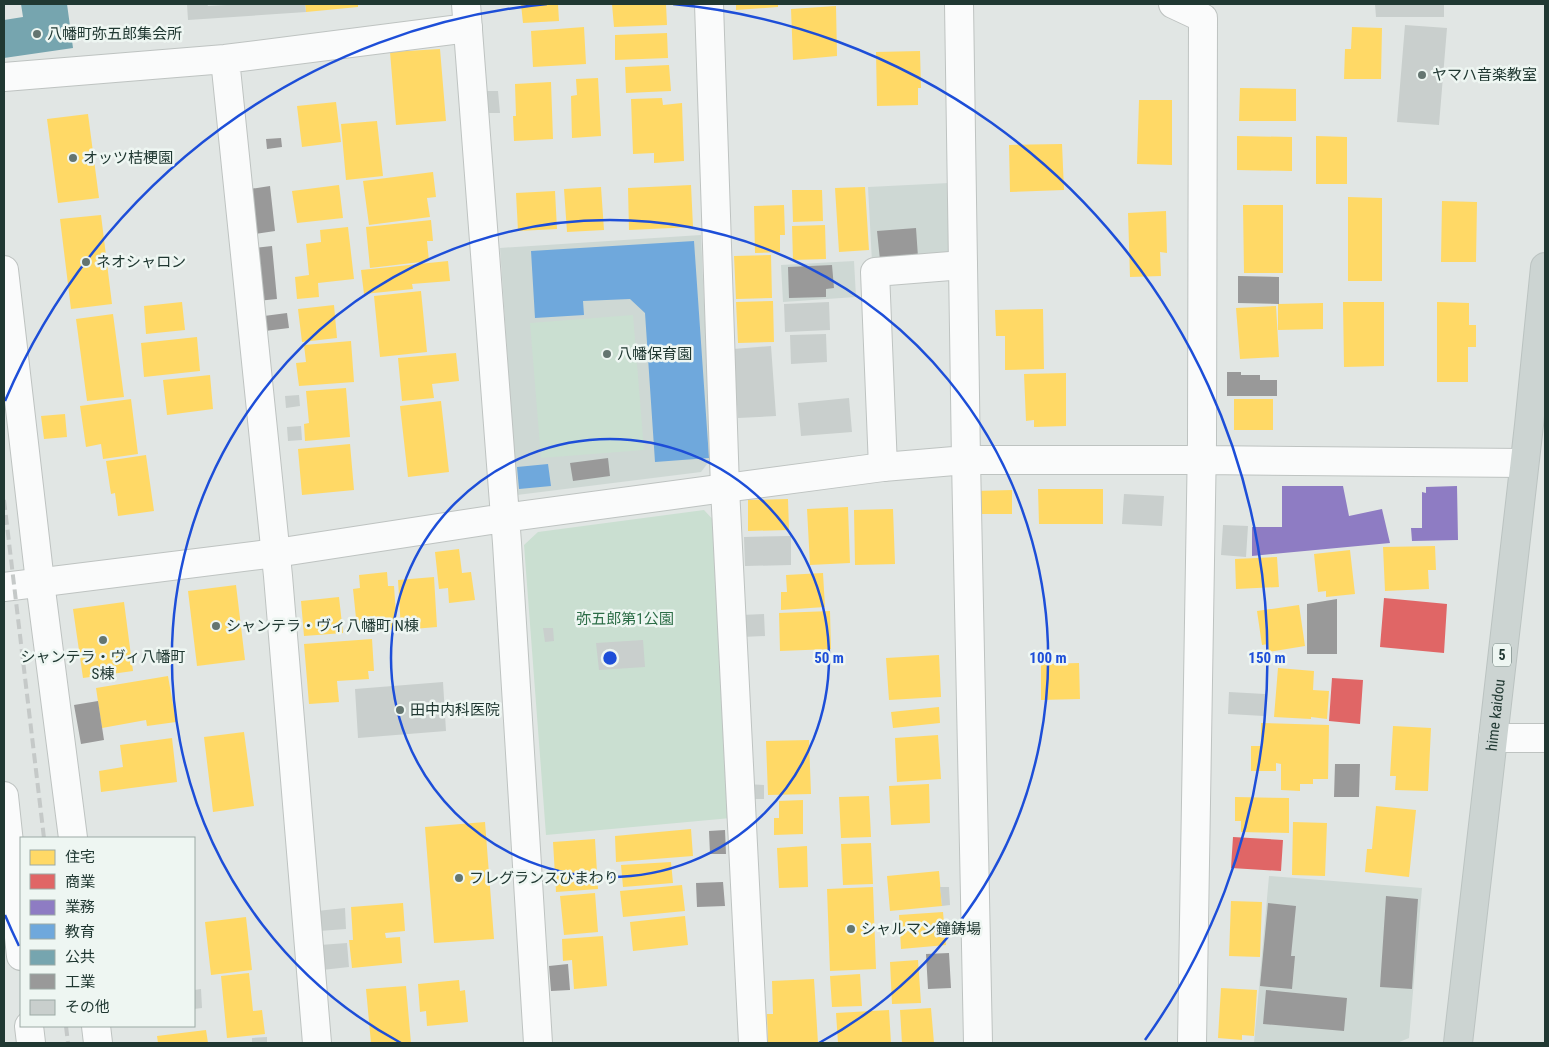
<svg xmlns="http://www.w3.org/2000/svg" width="1549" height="1047" font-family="'Roboto Condensed','Noto Sans JP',sans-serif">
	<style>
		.built { fill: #ced8d4 }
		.green { fill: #cadfd1 }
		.homes { fill: #ffd966 }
		.shops { fill: #e06666 }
		.offices { fill: #8e7cc3 }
		.schools { fill: #6fa8dc }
		.public { fill: #76a5af }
		.industry { fill: #999 }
		.building { fill: #c9cfcd }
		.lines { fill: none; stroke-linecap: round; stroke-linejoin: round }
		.minor-casing { stroke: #bec3c1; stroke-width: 30 }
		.tertiary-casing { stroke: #bec3c1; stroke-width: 30 }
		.primary-casing { stroke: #bbc3c1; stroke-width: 30 }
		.minor { stroke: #fafbfb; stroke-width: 28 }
		.tertiary { stroke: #fafbfb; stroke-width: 28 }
		.primary { stroke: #ccd4d2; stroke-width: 28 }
		.rail { stroke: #c5c9c8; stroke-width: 4; stroke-dasharray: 10 5; stroke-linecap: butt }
		.ring { fill: none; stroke: #1d4ed8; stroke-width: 2.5 }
		.poi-dot { fill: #647570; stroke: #eef6f2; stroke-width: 2 }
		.labels { text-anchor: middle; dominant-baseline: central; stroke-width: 5; stroke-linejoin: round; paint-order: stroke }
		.shield { fill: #eef6f2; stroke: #5e716c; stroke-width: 1 }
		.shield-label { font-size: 14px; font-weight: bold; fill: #203832 }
		.poi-label { font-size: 15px; fill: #203832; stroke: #eef6f2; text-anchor: start }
		.park-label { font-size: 15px; fill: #2c6d47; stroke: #eef6f2 }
		.street-label { font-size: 15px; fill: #203832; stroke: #eef6f2 }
		.centre { fill: #1d4ed8; stroke: #eef6f2; stroke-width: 2.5 }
		.ring-label { font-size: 15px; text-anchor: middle; font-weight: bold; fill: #1d4ed8; stroke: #eef6f2; stroke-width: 5; stroke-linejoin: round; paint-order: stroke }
	</style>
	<rect width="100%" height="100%" fill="#e1e6e4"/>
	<path class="built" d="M 949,183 L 950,249 L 943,256 L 872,262 L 868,187 Z
		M 701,235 L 711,459 L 701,472 L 517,495 L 500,248 Z
		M 854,261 L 856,297 L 783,302 L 781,265 Z
		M 1269,876 L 1422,888 L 1409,1038 L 1397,1043 L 1254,1043 Z"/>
	<path class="green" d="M 633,315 L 644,450 L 541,458 L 530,323 Z
		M 704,510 L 716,523 L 731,818 L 546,835 L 524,545 L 538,532 Z"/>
	<path class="homes" d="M 305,4 L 358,4 L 358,7 L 306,12 Z
		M 521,4 L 558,4 L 559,21 L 523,23 Z
		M 612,4 L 666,4 L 667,25 L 614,27 Z
		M 736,4 L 778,4 L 778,7 L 736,10 Z
		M 836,6 L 837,56 L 793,60 L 791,9 Z
		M 584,27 L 586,64 L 533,67 L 531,31 Z
		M 1352,27 L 1382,28 L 1381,79 L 1344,79 L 1345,49 L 1351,49 Z
		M 667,33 L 668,58 L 615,60 L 615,35 Z
		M 440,49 L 446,121 L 396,125 L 390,52 Z
		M 920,51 L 921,88 L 918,88 L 918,105 L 877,106 L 876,52 Z
		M 669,65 L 671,91 L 626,93 L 625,67 Z
		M 598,78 L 601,136 L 572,138 L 571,96 L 577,95 L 576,79 Z
		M 551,82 L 553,139 L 514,141 L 513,116 L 516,116 L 515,84 Z
		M 1240,88 L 1296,89 L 1296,121 L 1239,121 Z
		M 662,98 L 663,105 L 682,103 L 684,161 L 654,163 L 654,153 L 633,154 L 631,99 Z
		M 1139,100 L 1172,100 L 1172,165 L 1137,164 Z
		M 336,102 L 341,142 L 302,147 L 297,106 Z
		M 88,114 L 99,198 L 58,203 L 47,119 Z
		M 377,121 L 383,176 L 346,180 L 341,124 Z
		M 1237,136 L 1292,137 L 1292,171 L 1237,170 Z
		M 1316,136 L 1347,137 L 1347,184 L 1316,184 Z
		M 1062,144 L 1064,190 L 1010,192 L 1009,145 Z
		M 433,172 L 436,197 L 427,198 L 430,217 L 369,225 L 363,181 Z
		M 339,185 L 343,218 L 297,223 L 292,191 Z
		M 691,185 L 693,227 L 629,230 L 628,188 Z
		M 601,187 L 604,230 L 567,232 L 564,189 Z
		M 865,187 L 869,250 L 839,252 L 835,188 Z
		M 792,190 L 822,190 L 823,221 L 793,222 Z
		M 555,191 L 557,229 L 518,231 L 516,193 Z
		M 1348,197 L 1382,198 L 1382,281 L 1348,281 Z
		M 1442,201 L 1477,202 L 1476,262 L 1441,262 Z
		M 784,205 L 785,235 L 780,235 L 780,252 L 755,253 L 754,206 Z
		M 1243,205 L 1283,205 L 1283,273 L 1244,273 Z
		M 1166,211 L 1167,253 L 1160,252 L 1161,276 L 1130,277 L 1128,213 Z
		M 101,215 L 112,304 L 71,309 L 60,219 Z
		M 431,220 L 433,241 L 427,241 L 429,261 L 370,268 L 366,227 Z
		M 825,225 L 826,259 L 793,260 L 792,226 Z
		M 348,227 L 354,279 L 318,283 L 319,297 L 297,299 L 295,277 L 309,275 L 306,244 L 321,242 L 320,230 Z
		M 771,255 L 772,298 L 736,299 L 734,256 Z
		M 448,261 L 450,281 L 412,284 L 413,289 L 364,294 L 361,270 Z
		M 421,291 L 427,352 L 380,357 L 374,296 Z
		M 773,301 L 774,342 L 738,343 L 736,302 Z
		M 182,302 L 185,330 L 146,334 L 144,306 Z
		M 1343,302 L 1384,302 L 1384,366 L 1344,367 Z
		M 1437,302 L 1469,303 L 1469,325 L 1476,325 L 1476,347 L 1468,347 L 1468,382 L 1437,382 Z
		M 1323,303 L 1323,329 L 1278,330 L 1278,304 Z
		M 334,305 L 337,338 L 302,342 L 298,309 Z
		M 1276,306 L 1279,357 L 1240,359 L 1236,308 Z
		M 1043,309 L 1044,369 L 1005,370 L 1005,336 L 996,336 L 995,310 Z
		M 113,314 L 124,397 L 87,401 L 76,319 Z
		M 197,337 L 200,371 L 144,377 L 141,343 Z
		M 351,341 L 354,382 L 299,386 L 296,363 L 306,362 L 304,345 Z
		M 456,353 L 459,381 L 432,384 L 434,398 L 402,401 L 398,358 Z
		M 1066,373 L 1066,426 L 1034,427 L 1034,420 L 1026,421 L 1024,374 Z
		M 210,375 L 213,409 L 167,415 L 163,380 Z
		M 346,388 L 350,437 L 305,441 L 304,424 L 309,423 L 306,391 Z
		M 131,399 L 138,454 L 103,459 L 101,444 L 86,447 L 80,406 Z
		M 1234,399 L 1273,399 L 1273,430 L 1234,430 Z
		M 441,401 L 449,472 L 408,477 L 400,406 Z
		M 65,414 L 67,437 L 44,439 L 41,416 Z
		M 350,444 L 354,490 L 302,495 L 298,449 Z
		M 146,455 L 154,511 L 118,516 L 115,493 L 111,494 L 106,461 Z
		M 1038,489 L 1103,489 L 1103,524 L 1039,524 Z
		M 1012,490 L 1012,514 L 975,514 L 975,491 Z
		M 788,499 L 789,530 L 748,531 L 748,500 Z
		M 848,507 L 850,563 L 810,565 L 807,509 Z
		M 893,509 L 895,564 L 855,565 L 854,510 Z
		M 1435,546 L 1436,570 L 1428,570 L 1429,589 L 1385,591 L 1383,547 Z
		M 459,549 L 462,573 L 471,572 L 475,600 L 449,603 L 448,588 L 439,589 L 435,552 Z
		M 1350,550 L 1355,594 L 1326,597 L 1326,591 L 1318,592 L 1314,554 Z
		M 1277,557 L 1279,587 L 1236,589 L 1235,559 Z
		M 387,572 L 388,586 L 394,586 L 397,629 L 359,633 L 358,618 L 356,618 L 353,589 L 360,588 L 359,575 Z
		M 823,573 L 825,607 L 781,610 L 781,592 L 787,592 L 786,575 Z
		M 434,577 L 437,627 L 401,630 L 398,580 Z
		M 236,585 L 245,660 L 197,666 L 188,591 Z
		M 339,597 L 343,633 L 304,636 L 301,601 Z
		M 124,602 L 133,671 L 83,678 L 73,609 Z
		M 1299,605 L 1305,646 L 1269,652 L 1268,644 L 1262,645 L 1257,611 Z
		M 830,611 L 831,649 L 780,651 L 779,613 Z
		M 372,639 L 374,671 L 368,671 L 369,679 L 337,681 L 339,702 L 309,704 L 304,644 Z
		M 939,655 L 941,697 L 889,700 L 886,658 Z
		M 1079,663 L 1080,699 L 1041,700 L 1041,664 Z
		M 1278,668 L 1314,671 L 1313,690 L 1329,691 L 1327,719 L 1311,717 L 1311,719 L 1274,717 Z
		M 168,676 L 176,722 L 147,726 L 146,720 L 102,728 L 96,688 Z
		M 939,707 L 940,723 L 893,728 L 891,712 Z
		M 1261,723 L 1329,725 L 1328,779 L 1313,779 L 1313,784 L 1300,784 L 1300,791 L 1281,790 L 1281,764 L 1276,763 L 1276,771 L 1251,771 L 1251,746 L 1261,746 Z
		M 1393,726 L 1431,728 L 1428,791 L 1395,790 L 1396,776 L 1390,776 Z
		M 244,732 L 254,806 L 213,812 L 204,737 Z
		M 938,735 L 941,779 L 897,782 L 895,738 Z
		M 172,738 L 177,782 L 101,792 L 99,771 L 123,767 L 120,745 Z
		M 809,740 L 811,794 L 768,795 L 766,741 Z
		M 929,784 L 930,823 L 891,825 L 889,786 Z
		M 869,796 L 871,837 L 841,838 L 839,797 Z
		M 1235,797 L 1289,798 L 1289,833 L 1241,832 L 1241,821 L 1235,821 Z
		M 803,800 L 803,834 L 774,835 L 774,818 L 779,818 L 779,801 Z
		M 1376,806 L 1416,810 L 1409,877 L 1365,872 L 1367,849 L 1372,849 Z
		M 485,822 L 494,939 L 434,943 L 425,827 Z
		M 1293,822 L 1327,823 L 1325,876 L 1292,875 Z
		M 691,829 L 693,856 L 616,862 L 615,836 Z
		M 595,839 L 598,889 L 556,892 L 553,842 Z
		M 871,843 L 873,884 L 843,885 L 841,844 Z
		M 807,846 L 808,887 L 779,888 L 777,848 Z
		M 671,862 L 673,883 L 623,887 L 621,865 Z
		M 939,871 L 942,906 L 890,911 L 887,876 Z
		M 682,885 L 685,911 L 623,917 L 620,891 Z
		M 873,887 L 876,969 L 830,971 L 827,889 Z
		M 595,893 L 598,932 L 564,935 L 560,896 Z
		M 1231,901 L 1262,902 L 1260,957 L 1229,956 Z
		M 403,903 L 405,931 L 385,933 L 386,938 L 400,937 L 402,963 L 352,968 L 349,940 L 353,940 L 351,907 Z
		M 943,912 L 946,945 L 901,949 L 899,915 Z
		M 685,916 L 688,945 L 633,951 L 630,922 Z
		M 246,917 L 252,970 L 211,975 L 205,922 Z
		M 603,936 L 607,986 L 574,989 L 572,960 L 563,961 L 562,939 Z
		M 918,960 L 921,1003 L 892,1004 L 890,962 Z
		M 249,973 L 253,1011 L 262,1010 L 265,1034 L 227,1038 L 221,976 Z
		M 860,974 L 862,1006 L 832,1007 L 830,976 Z
		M 814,979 L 818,1043 L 768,1043 L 767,1014 L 773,1014 L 772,981 Z
		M 459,980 L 460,991 L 465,990 L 468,1022 L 427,1026 L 426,1011 L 420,1012 L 418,984 Z
		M 406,986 L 411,1043 L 371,1043 L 366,989 Z
		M 1221,988 L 1257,990 L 1254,1036 L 1242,1035 L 1242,1040 L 1218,1038 Z
		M 931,1008 L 934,1043 L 902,1043 L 900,1010 Z
		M 889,1010 L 891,1043 L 838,1043 L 836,1013 Z
		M 206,1030 L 208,1043 L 158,1043 L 157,1036 Z"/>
	<path class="shops" d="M 1384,598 L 1447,604 L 1444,653 L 1380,647 Z
		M 1332,678 L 1363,680 L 1360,724 L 1329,721 Z
		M 1233,837 L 1283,840 L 1281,871 L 1231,868 Z"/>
	<path class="offices" d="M 1282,486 L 1343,486 L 1349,516 L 1382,509 L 1390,543 L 1252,556 L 1252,527 L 1282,527 Z
		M 1457,486 L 1458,540 L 1412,541 L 1411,528 L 1422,528 L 1422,492 L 1426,493 L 1426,487 Z"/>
	<path class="schools" d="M 694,241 L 709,458 L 655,462 L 645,313 L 630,299 L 583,301 L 584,315 L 535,318 L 531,251 Z
		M 548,464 L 551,486 L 519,489 L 517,467 Z"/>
	<path class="public" d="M 21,4 L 67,4 L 73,48 L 4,58 L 4,20 L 23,17 Z"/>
	<path class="industry" d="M 281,138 L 282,147 L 267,149 L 266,139 Z
		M 270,186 L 275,231 L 255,234 L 250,189 Z
		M 916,228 L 918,257 L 880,260 L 877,231 Z
		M 272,246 L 277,299 L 257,301 L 253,248 Z
		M 832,265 L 834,288 L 826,289 L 826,297 L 789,298 L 788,267 Z
		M 1238,276 L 1279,277 L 1279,304 L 1238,303 Z
		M 287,313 L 289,328 L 265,331 L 264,316 Z
		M 1227,372 L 1241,372 L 1241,375 L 1260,375 L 1260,380 L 1277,380 L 1277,396 L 1227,396 Z
		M 608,458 L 610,476 L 573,481 L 570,463 Z
		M 1337,599 L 1337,654 L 1307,654 L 1307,604 Z
		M 98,701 L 104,740 L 81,744 L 74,705 Z
		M 1335,764 L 1360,764 L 1359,797 L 1334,797 Z
		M 725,830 L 726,854 L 710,854 L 709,831 Z
		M 723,882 L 725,906 L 697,907 L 696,883 Z
		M 1386,896 L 1418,899 L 1412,989 L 1380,987 Z
		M 1268,903 L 1296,906 L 1291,956 L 1295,956 L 1292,989 L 1260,986 Z
		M 949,953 L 951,988 L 928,989 L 926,954 Z
		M 568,964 L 570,990 L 551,991 L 549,966 Z
		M 1266,990 L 1347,998 L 1344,1031 L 1263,1024 Z"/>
	<path class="building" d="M 187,4 L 207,4 L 208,6 L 244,4 L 305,4 L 306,12 L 188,20 Z
		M 1375,4 L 1444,4 L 1444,17 L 1376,17 Z
		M 1405,25 L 1447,28 L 1439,125 L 1397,122 Z
		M 487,91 L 498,91 L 500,113 L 488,113 Z
		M 829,302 L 830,330 L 785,332 L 784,304 Z
		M 826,334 L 827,362 L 791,364 L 790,335 Z
		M 771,346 L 776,416 L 738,418 L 733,349 Z
		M 299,395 L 300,406 L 286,408 L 285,396 Z
		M 849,398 L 852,432 L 801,436 L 798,403 Z
		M 301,426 L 302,440 L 288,441 L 287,427 Z
		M 1124,494 L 1164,496 L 1162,526 L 1122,524 Z
		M 1223,525 L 1248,526 L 1246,557 L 1221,555 Z
		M 791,536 L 791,565 L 745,566 L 744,537 Z
		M 764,614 L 765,636 L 742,637 L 741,615 Z
		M 543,628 L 553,628 L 554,641 L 545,642 Z
		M 643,640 L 645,667 L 599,670 L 596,643 Z
		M 443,682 L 446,731 L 358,738 L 355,689 Z
		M 1229,692 L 1265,694 L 1264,716 L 1228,714 Z
		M 746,784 L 764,785 L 764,799 L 746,799 Z
		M 940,887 L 949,887 L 950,905 L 942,906 Z
		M 345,908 L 346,929 L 319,931 L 317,911 Z
		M 347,943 L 349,967 L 322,970 L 320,945 Z
		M 201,989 L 202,1008 L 194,1009 L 194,990 Z
		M 267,1037 L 267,1043 L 252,1043 L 252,1038 Z"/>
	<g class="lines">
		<defs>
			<path id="minor" d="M 709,4 L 725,488 L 753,1043
				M 225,59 L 278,576 L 317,1043
				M 4,77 L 225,59 L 468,28
				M 4,270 L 40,582 L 73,838
				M 966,460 L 978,1043
				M 883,467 L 875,272 L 963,265
				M 1493,738 L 1545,738
				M 4,796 L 21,956
				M 29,1026 L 31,1043
				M 96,1026 L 98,1043"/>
			<path id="tertiary" d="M 466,4 L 507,543 L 538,1043
				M 959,4 L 966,460
				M 1173,4 L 1203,18 L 1202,441 L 1192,1043
				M 4,587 L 276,553 L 504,518 L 725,488 L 883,467 L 966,460 L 1202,460 L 1524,463"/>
			<g id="primary">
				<path id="s1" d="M 1458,1043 L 1529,425 L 1545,267"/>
			</g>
		</defs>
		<use href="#minor" class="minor-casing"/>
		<use href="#tertiary" class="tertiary-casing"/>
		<use href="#primary" class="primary-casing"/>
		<use href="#minor" class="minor"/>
		<use href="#tertiary" class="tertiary"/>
		<use href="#primary" class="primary"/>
		<path class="rail" d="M 4,500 L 44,838
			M 66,1026 L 68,1043"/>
	</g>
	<g class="ring">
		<circle cx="610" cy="658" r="219"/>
		<path d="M401 1043A438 438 0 1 1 819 1043"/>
		<path d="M19 946A657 657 0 0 1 5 915M5 401A657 657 0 0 1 547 4M673 4A657 657 0 0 1 1145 1040"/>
	</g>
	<g class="poi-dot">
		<circle cx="37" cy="34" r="5"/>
		<circle cx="1422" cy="75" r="5"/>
		<circle cx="73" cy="158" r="5"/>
		<circle cx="86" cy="262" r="5"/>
		<circle cx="607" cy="354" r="5"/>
		<circle cx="216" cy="626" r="5"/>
		<circle cx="103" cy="640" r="5"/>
		<circle cx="400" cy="710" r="5"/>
		<circle cx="459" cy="878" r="5"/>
		<circle cx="851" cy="929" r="5"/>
	</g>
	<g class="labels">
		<rect class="shield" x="1493" y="643.5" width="18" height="23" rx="4"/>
		<g class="shield-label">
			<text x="1502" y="655">5</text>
		</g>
		<g class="poi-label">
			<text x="47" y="34">八幡町弥五郎集会所</text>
			<text x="1432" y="75">ヤマハ音楽教室</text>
			<text x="83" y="158">オッツ桔梗園</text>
			<text x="96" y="262">ネオシャロン</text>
			<text x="617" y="354">八幡保育園</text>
			<text x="226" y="626">シャンテラ・ヴィ八幡町 N棟</text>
			<text x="103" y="657" text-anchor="middle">シャンテラ・ヴィ八幡町<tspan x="103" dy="17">S棟</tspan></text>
			<text x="410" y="710">田中内科医院</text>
			<text x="469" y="878">フレグランスひまわり</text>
			<text x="861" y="929">シャルマン鐘鋳場</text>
		</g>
		<g class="park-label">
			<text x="625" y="619">弥五郎第1公園</text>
		</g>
		<g class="street-label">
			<text stroke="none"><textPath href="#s1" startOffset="330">hime kaidou</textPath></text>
		</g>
	</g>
	<circle cx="610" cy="658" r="8" class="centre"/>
	<g class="ring-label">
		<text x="829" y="663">50 m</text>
		<text x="1048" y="663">100 m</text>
		<text x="1267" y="663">150 m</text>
	</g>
	<rect width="1549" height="1047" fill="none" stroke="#203832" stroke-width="10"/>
	<rect x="20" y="837" width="175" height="190" fill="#eef6f2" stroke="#9caaa5"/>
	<rect x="30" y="850" width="25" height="15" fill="#ffd966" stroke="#9caaa5"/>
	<text x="65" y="862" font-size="15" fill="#203832">住宅</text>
	<rect x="30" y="874" width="25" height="15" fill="#e06666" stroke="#9caaa5"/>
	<text x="65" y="887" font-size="15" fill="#203832">商業</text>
	<rect x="30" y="900" width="25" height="15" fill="#8e7cc3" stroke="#9caaa5"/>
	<text x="65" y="912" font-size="15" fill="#203832">業務</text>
	<rect x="30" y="924" width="25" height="15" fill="#6fa8dc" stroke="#9caaa5"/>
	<text x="65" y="937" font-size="15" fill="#203832">教育</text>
	<rect x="30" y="950" width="25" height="15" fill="#76a5af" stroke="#9caaa5"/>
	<text x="65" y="962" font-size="15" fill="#203832">公共</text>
	<rect x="30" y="974" width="25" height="15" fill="#999999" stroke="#9caaa5"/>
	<text x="65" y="987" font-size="15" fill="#203832">工業</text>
	<rect x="30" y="1000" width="25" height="15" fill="#c9cfcd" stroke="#9caaa5"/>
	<text x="65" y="1012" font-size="15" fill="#203832">その他</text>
</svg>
